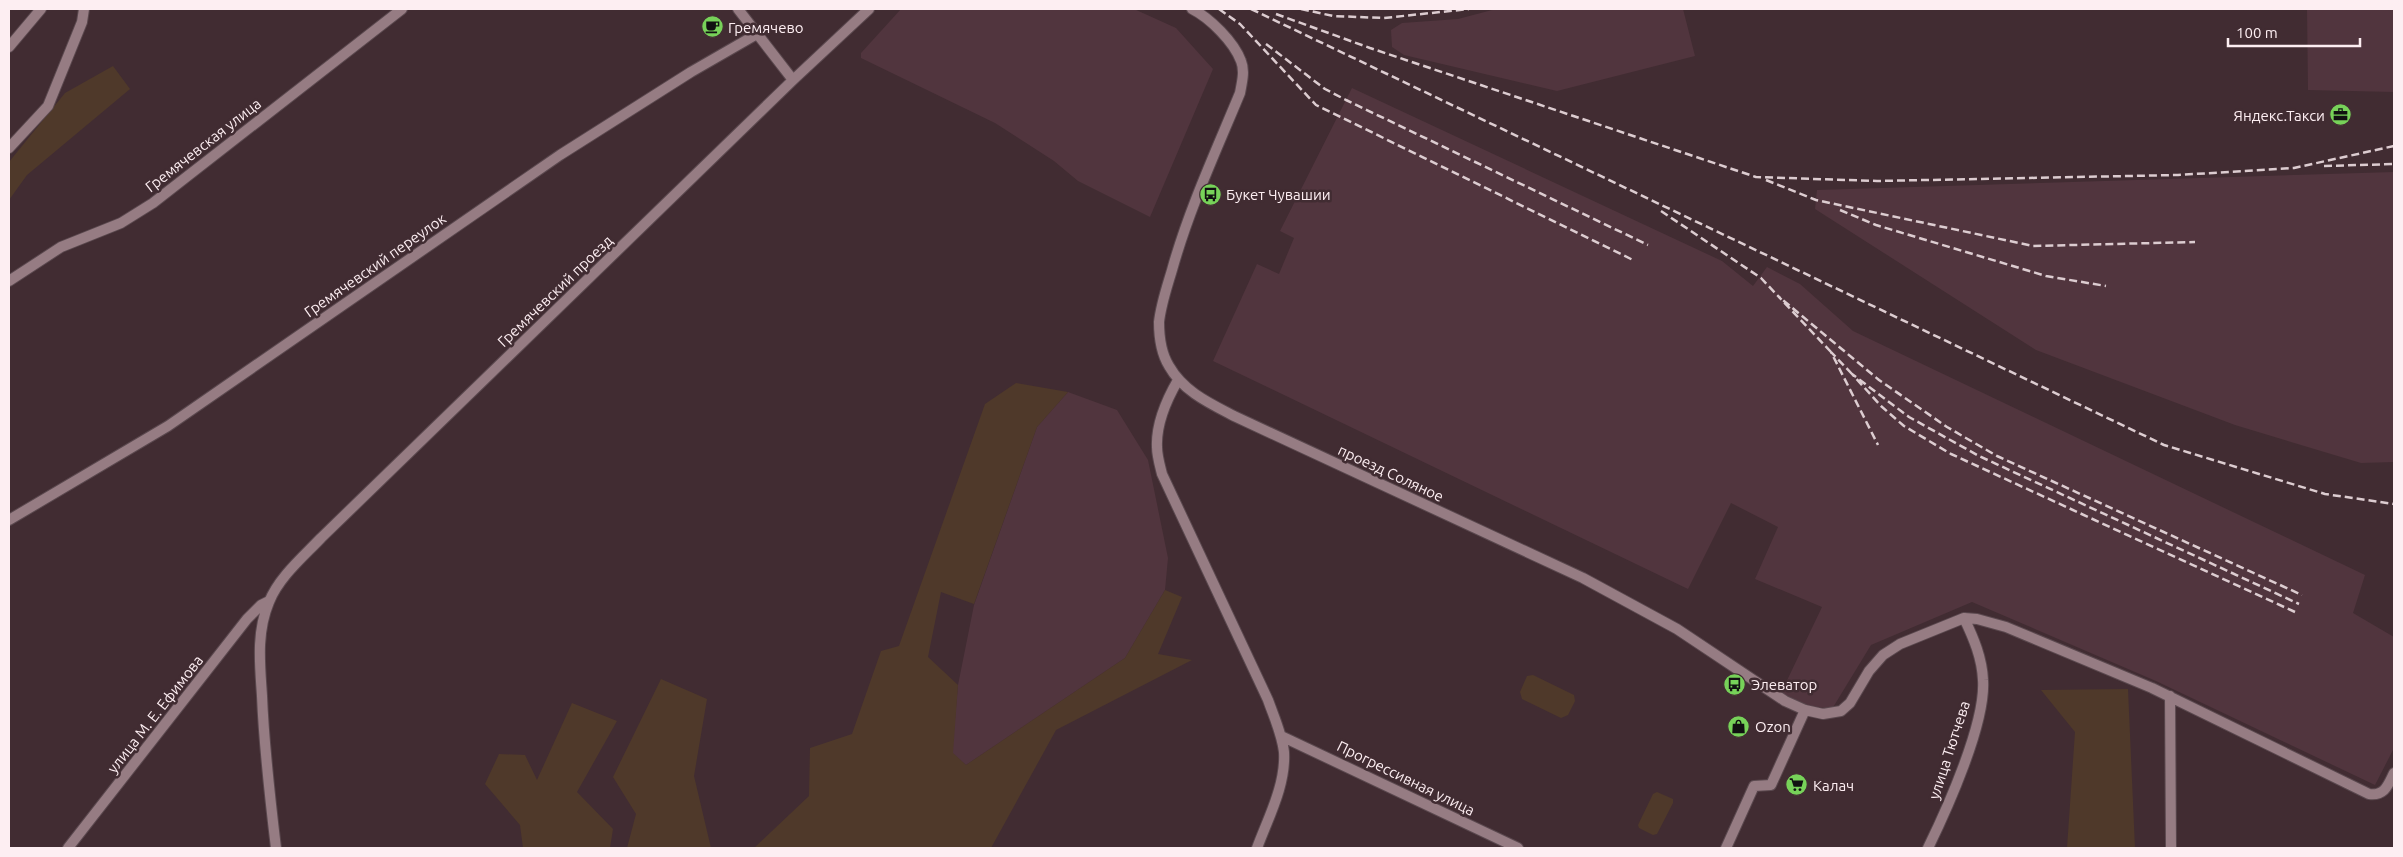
<svg xmlns="http://www.w3.org/2000/svg" width="2403" height="857" font-family="Ubuntu,sans-serif">
	<style>
		.built { fill: #51353e }
		.green { fill: #4f392a }
		.lines { fill: none; stroke-linecap: round; stroke-linejoin: round }
		.street-casing { stroke: #5a484e; stroke-width: 12 }
		.street { stroke: #967c83; stroke-width: 10 }
		.rail { stroke: #dcccd0; stroke-width: 2.5; stroke-dasharray: 8 4; stroke-linecap: butt }
		.labels { text-anchor: middle; dominant-baseline: central; stroke-width: 5; stroke-linejoin: round; paint-order: stroke }
		.poi-label { font-size: 15px; fill: #fdeef2; stroke: #412c32; text-anchor: start }
		.street-label { font-size: 15px; fill: #fdeef2; stroke: #412c32 }
	</style>
	<rect width="100%" height="100%" fill="#412c32"/>
	<path class="built" d="M 901,9 L 1134,9 L 1176,28 L 1213,69 L 1150,217 L 1078,181 L 1054,161 L 995,123 L 861,58 L 861,53 Z
		M 1496,9 L 1683,9 L 1695,56 L 1557,91 L 1404,55 L 1392,47 L 1391,30 L 1402,23 L 1458,19 Z
		M 2307,9 L 2394,9 L 2394,92 L 2308,90 Z
		M 1352,88 L 1722,261 L 1753,286 L 1767,267 L 1800,284 L 1853,331 L 2365,575 L 2353,613 L 2394,637 L 2394,748 L 2375,785 L 2156,681 L 1972,602 L 1871,645 L 1832,709 L 1810,706 L 1781,693 L 1822,607 L 1755,579 L 1778,527 L 1731,503 L 1688,589 L 1213,361 L 1257,264 L 1279,274 L 1294,238 L 1280,231 Z
		M 2394,172 L 2394,462 L 2361,463 L 2235,425 L 2036,350 L 1815,209 L 1817,190 Z
		M 1068,392 L 1117,410 L 1148,460 L 1168,558 L 1165,590 L 1125,658 L 966,765 L 952,753 L 958,685 L 974,605 L 1037,427 Z"/>
	<path class="green" d="M 113,66 L 130,89 L 27,175 L 9,200 L 9,162 L 65,93 Z
		M 1016,383 L 1068,392 L 1037,427 L 974,604 L 941,592 L 928,657 L 958,685 L 953,753 L 966,765 L 1125,658 L 1165,590 L 1182,597 L 1158,654 L 1192,660 L 1056,730 L 991,848 L 754,848 L 809,796 L 810,748 L 852,734 L 881,651 L 899,646 L 985,404 Z
		M 1533,675 L 1574,695 L 1575,701 L 1568,715 L 1561,718 L 1522,699 L 1520,692 L 1527,676 Z
		M 661,679 L 707,699 L 694,776 L 711,848 L 627,848 L 636,814 L 613,777 Z
		M 2128,689 L 2135,848 L 2067,848 L 2075,732 L 2041,690 Z
		M 572,703 L 617,721 L 577,792 L 613,829 L 610,848 L 523,848 L 520,825 L 485,784 L 499,754 L 525,755 L 537,780 Z
		M 1657,792 L 1673,799 L 1673,803 L 1657,834 L 1653,835 L 1639,828 L 1638,825 L 1653,794 Z"/>
	<g class="lines">
		<defs>
			<path id="street" d="M 738,9 L 793,80
				M 1192,9 C 1210,18 1234,42 1241,61 C 1245,71 1242,82 1240,93 C 1216,151 1189,209 1172,270 C 1167,287 1161,304 1159,322 C 1159,337 1161,353 1169,366 C 1183,391 1209,403 1234,416 L 1583,578 L 1677,629 L 1785,701 L 1805,710 L 1823,714 L 1841,711 L 1850,703 L 1869,671 L 1883,655 L 1900,644 L 1964,618 L 1977,619 L 2006,627 L 2152,688 L 2369,794 C 2385,796 2388,785 2394,773
				M 9,47 L 41,9
				M 9,148 L 48,106 L 82,22 L 84,9
				M 9,281 L 61,247 L 121,223 L 153,203 L 402,9
				M 1178,380 C 1167,399 1156,425 1157,447 C 1157,456 1160,466 1162,474 L 1268,700 C 1274,717 1282,734 1284,752 C 1286,785 1268,818 1257,848
				M 9,520 L 168,426 L 560,155 L 691,72 L 757,34
				M 2170,696 L 2171,848
				M 1281,736 L 1518,848
				M 68,848 L 247,619 L 261,605 L 269,601
				M 276,848 C 270,798 264,747 262,696 C 260,665 256,633 269,602 C 279,577 303,557 321,538 L 793,80 L 869,9
				M 1726,848 L 1754,786 L 1771,785 L 1805,710
				M 1928,848 C 1947,809 1986,723 1983,680 C 1982,658 1974,639 1964,618"/>
		</defs>
		<use href="#street" class="street-casing"/>
		<use href="#street" class="street"/>
		<path class="rail" d="M 1219,9 L 1240,24 L 1316,105 L 1635,261
			M 1251,9 L 2164,445 L 2325,494 L 2394,504
			M 1301,9 L 1333,16 L 1384,18 L 1469,9
			M 1276,14 L 1370,48 L 1756,177 L 1877,181 L 2178,175 L 2294,168 L 2394,146
			M 1266,44 L 1325,89 L 1346,100 L 1648,245
			M 2324,166 L 2394,164
			M 1766,180 L 1816,200 L 2033,246 L 2195,242
			M 1840,210 L 1876,225 L 2046,276 L 2106,286
			M 1661,211 L 1761,278 L 1778,296
			M 1831,352 L 1778,296 L 1879,380 L 1947,427 L 1997,456 L 2302,595
			M 1852,374 L 1831,352 L 1878,445
			M 2295,612 L 1951,454 L 1904,426 L 1881,406 L 1852,374 L 1909,417 L 1979,456 L 2299,604"/>
	</g>
	<defs>
		<symbol id="cafe-disc" viewBox="-11 -11 22 22"><circle r="9.5" fill="#77d259" stroke="#412c32"/><path d="M-5.5-4.5H6V0H3Q3 3.5 0 3.5H-2.5Q-5.5 3.5-5.5 0ZM3-3.2v2h1.7v-2ZM-6 4.5H4V6H-6Z" fill="#111"/></symbol>
		<symbol id="office-disc" viewBox="-11 -11 22 22"><circle r="9.5" fill="#77d259" stroke="#412c32"/><path d="M-6-3h4V-5.5h4V-3h4V5H-6ZM-1-4.5V-3h2v-1.5ZM-6 0V1H6V0Z" fill="#111"/></symbol>
		<symbol id="bus-disc" viewBox="-11 -11 22 22"><circle r="9.5" fill="#77d259" stroke="#412c32"/><path d="M-5-6H5V4H4V6H2V4H-2V6H-4V4H-5ZM-3.5-4V0h7V-4ZM-3.5 1.2v1.5H-2V1.2ZM2 1.2v1.5H3.5V1.2Z" fill="#111"/></symbol>
		<symbol id="shop-disc" viewBox="-11 -11 22 22"><circle r="9.5" fill="#77d259" stroke="#412c32"/><path d="M-5-2.5h2.3a2.7 3.5 0 0 1 5.4 0H5L5.5 6h-11ZM-1.5-2.5h3a1.5 2.3 0 0 0-3 0Z" fill="#111"/></symbol>
		<symbol id="supermarket-disc" viewBox="-11 -11 22 22"><circle r="9.5" fill="#77d259" stroke="#412c32"/><path d="M-6-5.5h2.5l.6 2H6L4.5 2H-2.5L-4.4-4H-6ZM-1.5 3.2a1.3 1.3 0 1 0 .1 0ZM3 3.2a1.3 1.3 0 1 0 .1 0Z" fill="#111"/></symbol>
	</defs>
	<g fill-rule="evenodd">
		<use href="#cafe-disc" x="700" y="14" width="25" height="25"/>
		<use href="#office-disc" x="2328" y="102" width="25" height="25"/>
		<use href="#bus-disc" x="1198" y="182" width="25" height="25"/>
		<use href="#bus-disc" x="1722" y="672" width="25" height="25"/>
		<use href="#shop-disc" x="1726" y="714" width="25" height="25"/>
		<use href="#supermarket-disc" x="1784" y="772" width="25" height="25"/>
	</g>
	<g class="labels">
		<g class="poi-label">
			<text x="728" y="27">Гремячево</text>
			<text x="2325" y="115" text-anchor="end">Яндекс.Такси</text>
			<text x="1226" y="194">Букет Чувашии</text>
			<text x="1751" y="684">Элеватор</text>
			<text x="1755" y="726">Ozon</text>
			<text x="1813" y="785">Калач</text>
		</g>
		<g class="street-label">
			<text transform="translate(203 145) rotate(-38)">Гремячевская улица</text>
			<text transform="translate(375 265) rotate(-35)">Гремячевский переулок</text>
			<text transform="translate(555 291) rotate(-44)">Гремячевский проезд</text>
			<text transform="translate(1391 473) rotate(25)">проезд Соляное</text>
			<text transform="translate(155 714) rotate(-52)">улица М. Е. Ефимова</text>
			<text transform="translate(1949 750) rotate(-72)">улица Тютчева</text>
			<text transform="translate(1406 778) rotate(26)">Прогрессивная улица</text>
		</g>
	</g>
	<rect width="2403" height="857" fill="none" stroke="#fdeef2" stroke-width="20"/>
	<path d="M2228 38v8h132v-8" fill="none" stroke="#fdeef2" stroke-width="2.5"/>
	<text x="2236" y="38" font-size="15" fill="#fdeef2" stroke="#412c32" stroke-width="4" paint-order="stroke">100 m</text>
</svg>
